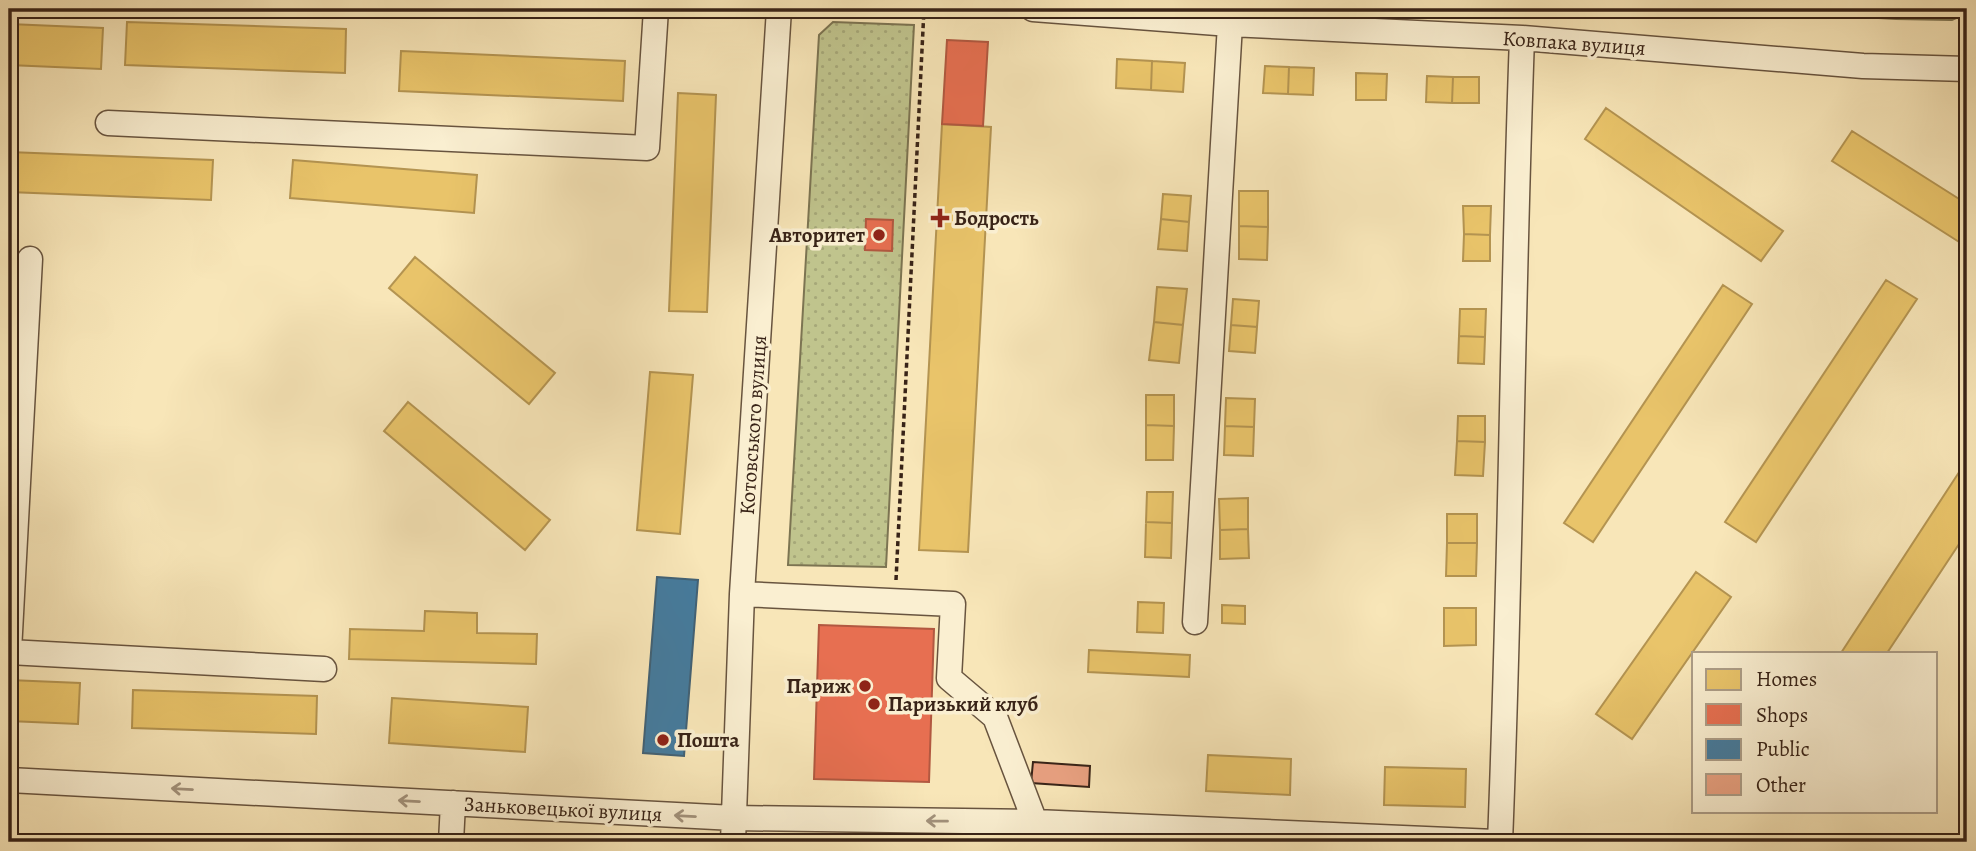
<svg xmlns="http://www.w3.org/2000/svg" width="1976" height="851" font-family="Alegreya,serif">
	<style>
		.grass { fill: url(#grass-dots); stroke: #7c7452; stroke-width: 2 }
		.homes { fill: #e9c46a; stroke: #b49451; stroke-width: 2 }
		.shops { fill: #e76f51; stroke: #b25840; stroke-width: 2 }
		.public { fill: #457b9d; stroke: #416175; stroke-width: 2 }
		.building { fill: #e9a181; stroke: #382317; stroke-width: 2 }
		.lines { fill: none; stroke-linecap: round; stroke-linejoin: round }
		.minor-casing { stroke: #68543f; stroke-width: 27 }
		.path { stroke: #382317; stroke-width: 3.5; stroke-dasharray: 5 3.5; stroke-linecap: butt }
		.minor { stroke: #faefd1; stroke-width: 24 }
		.oneway { stroke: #a3937d }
		.poi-dot { fill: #8f2418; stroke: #faefd1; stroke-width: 2.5 }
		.labels { text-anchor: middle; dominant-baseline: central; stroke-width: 7; stroke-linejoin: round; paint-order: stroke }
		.street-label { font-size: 21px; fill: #382317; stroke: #faefd1 }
		.poi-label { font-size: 21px; font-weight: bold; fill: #382317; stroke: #faefd1; text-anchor: start }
	</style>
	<defs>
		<pattern id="grass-dots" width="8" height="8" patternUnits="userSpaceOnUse" patternTransform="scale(1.75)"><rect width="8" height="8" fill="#c0c48d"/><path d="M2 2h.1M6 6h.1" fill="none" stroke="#a6a879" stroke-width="1.8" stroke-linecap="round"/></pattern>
	</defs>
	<rect width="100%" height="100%" fill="#f8e6b8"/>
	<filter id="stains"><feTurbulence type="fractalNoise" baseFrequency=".00286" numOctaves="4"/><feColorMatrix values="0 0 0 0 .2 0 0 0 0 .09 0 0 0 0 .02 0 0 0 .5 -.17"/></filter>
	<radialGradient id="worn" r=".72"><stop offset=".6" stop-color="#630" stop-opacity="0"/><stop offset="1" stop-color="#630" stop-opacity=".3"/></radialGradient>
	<path class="grass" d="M 1718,9 L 1967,9 L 1967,13 L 1952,20 L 1896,19 Z
		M 833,22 L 914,25 L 886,567 L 788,565 L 819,35 Z"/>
	<path class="homes" d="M 127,22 L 346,29 L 345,73 L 125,65 Z
		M 9,24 L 103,28 L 101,69 L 9,65 Z
		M 401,51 L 625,61 L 623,101 L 399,91 Z
		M 1117,59 L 1152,61 L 1151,90 L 1116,88 Z
		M 1152,61 L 1185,63 L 1183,92 L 1151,90 Z
		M 1265,66 L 1289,67 L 1288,94 L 1263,93 Z
		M 1289,67 L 1314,68 L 1313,95 L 1288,94 Z
		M 1356,73 L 1387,74 L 1386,100 L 1356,100 Z
		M 1427,76 L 1453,77 L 1452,103 L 1426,102 Z
		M 1453,77 L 1479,77 L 1479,103 L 1452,103 Z
		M 678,93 L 716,95 L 707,312 L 669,311 Z
		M 1606,108 L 1783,231 L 1761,261 L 1585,139 Z
		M 942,124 L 991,127 L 968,552 L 919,550 Z
		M 1852,131 L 1967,204 L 1967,247 L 1832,161 Z
		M 9,152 L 213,160 L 211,200 L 9,192 Z
		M 293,160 L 477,175 L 474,213 L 290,198 Z
		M 1239,191 L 1268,191 L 1268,227 L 1239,226 Z
		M 1163,194 L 1191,196 L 1189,222 L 1161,219 Z
		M 1463,206 L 1491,206 L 1490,235 L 1464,234 Z
		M 1161,219 L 1189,222 L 1187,251 L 1158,249 Z
		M 1239,226 L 1268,227 L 1267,260 L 1239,259 Z
		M 1464,234 L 1490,235 L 1490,261 L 1463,261 Z
		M 415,257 L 555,373 L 529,404 L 389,288 Z
		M 1886,280 L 1917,299 L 1756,542 L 1725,522 Z
		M 1723,285 L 1752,304 L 1593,542 L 1564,523 Z
		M 1157,287 L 1187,289 L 1183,325 L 1154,322 Z
		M 1233,299 L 1259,301 L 1257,327 L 1231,325 Z
		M 1460,309 L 1486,309 L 1485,337 L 1459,336 Z
		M 1154,322 L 1183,325 L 1179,363 L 1149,360 Z
		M 1231,325 L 1257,327 L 1255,353 L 1229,351 Z
		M 1459,336 L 1485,337 L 1484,364 L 1458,363 Z
		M 650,372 L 693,375 L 680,534 L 637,530 Z
		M 1146,395 L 1174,395 L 1174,426 L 1146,425 Z
		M 1226,398 L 1255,399 L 1254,427 L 1225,426 Z
		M 408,402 L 550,520 L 525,550 L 384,431 Z
		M 1458,416 L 1485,416 L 1485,442 L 1457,441 Z
		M 1146,425 L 1174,426 L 1173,460 L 1146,460 Z
		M 1225,426 L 1254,427 L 1253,456 L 1224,455 Z
		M 1457,441 L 1485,442 L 1483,476 L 1455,475 Z
		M 1967,460 L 1967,532 L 1887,653 L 1841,653 Z
		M 1147,492 L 1173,492 L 1172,523 L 1146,522 Z
		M 1248,498 L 1248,529 L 1220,530 L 1219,499 Z
		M 1447,514 L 1477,514 L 1477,543 L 1447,543 Z
		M 1146,522 L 1172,523 L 1171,558 L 1145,557 Z
		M 1248,529 L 1249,558 L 1220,559 L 1220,530 Z
		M 1447,543 L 1477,543 L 1476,576 L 1446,576 Z
		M 1696,572 L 1731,597 L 1632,739 L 1596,714 Z
		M 1138,602 L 1164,603 L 1163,633 L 1137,632 Z
		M 1222,605 L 1245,606 L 1245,624 L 1222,623 Z
		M 1444,608 L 1476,608 L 1476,645 L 1444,646 Z
		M 425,611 L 477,613 L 477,633 L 537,634 L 536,664 L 349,659 L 350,629 L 424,631 Z
		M 1089,650 L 1190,655 L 1189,677 L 1088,672 Z
		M 9,680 L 80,683 L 78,724 L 9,721 Z
		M 133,690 L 317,696 L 316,734 L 132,728 Z
		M 392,698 L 528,707 L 525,752 L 389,743 Z
		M 1208,755 L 1291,759 L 1290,795 L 1206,791 Z
		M 1385,767 L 1466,769 L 1465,807 L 1384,805 Z"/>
	<path class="shops" d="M 947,40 L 988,42 L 983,126 L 942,124 Z
		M 866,219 L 893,220 L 892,251 L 865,250 Z
		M 819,625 L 934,629 L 929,782 L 814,779 Z"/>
	<path class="public" d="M 657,577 L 698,580 L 684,756 L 643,753 Z"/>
	<path class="building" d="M 1033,762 L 1090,766 L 1089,787 L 1031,783 Z"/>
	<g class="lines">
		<defs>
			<path id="minor" d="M 1033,9 L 1230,24 L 1522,38 L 1863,66 L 1967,69
				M 108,123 L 647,148 L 656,9
				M 742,594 L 953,604 L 949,678 L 995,717 L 1035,822
				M 1195,622 L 1230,24
				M 9,651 L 30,259
				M 9,652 L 324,669
				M 9,780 L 734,818 L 1035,822 L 1495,842
				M 451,842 L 453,803
				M 733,842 L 742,594 L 779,9
				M 1500,842 C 1511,574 1512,306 1522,38"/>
		</defs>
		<use href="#minor" class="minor-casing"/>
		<path class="path" d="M 896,580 L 924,9"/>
		<use href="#minor" class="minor"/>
	</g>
	<defs><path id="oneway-shaft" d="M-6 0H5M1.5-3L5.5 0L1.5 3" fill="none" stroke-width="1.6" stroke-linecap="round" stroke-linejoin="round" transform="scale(1.75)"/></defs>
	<g class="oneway">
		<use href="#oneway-shaft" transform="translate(182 789) rotate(-177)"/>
		<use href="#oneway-shaft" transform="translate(409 801) rotate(-177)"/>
		<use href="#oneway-shaft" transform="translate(685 816) rotate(-177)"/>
		<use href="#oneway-shaft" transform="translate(937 821) rotate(-179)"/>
	</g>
	<g class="poi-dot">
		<path d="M936.5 207.5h7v7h7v7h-7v7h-7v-7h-7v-7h7z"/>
		<circle cx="879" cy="235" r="7"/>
		<circle cx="865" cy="686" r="7"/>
		<circle cx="874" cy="704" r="7"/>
		<circle cx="663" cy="740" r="7"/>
	</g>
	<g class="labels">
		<g class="street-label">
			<text transform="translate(1574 43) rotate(4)">Ковпака вулиця</text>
			<text transform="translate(753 425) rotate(-86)">Котовського вулиця</text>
			<text transform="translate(563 809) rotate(3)">Заньковецької вулиця</text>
		</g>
		<g class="poi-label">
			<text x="954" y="218">Бодрость</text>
			<text x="865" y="235" text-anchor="end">Авторитет</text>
			<text x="851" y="686" text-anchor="end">Париж</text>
			<text x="888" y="704">Паризький клуб</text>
			<text x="677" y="740">Пошта</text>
		</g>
	</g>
	<rect width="1976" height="851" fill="none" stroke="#f8e6b8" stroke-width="35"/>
	<rect x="10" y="10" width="1955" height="830" fill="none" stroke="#382317" stroke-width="3.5"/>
	<rect x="18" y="18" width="1941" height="816" fill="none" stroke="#382317" stroke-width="2"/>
	<rect x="1692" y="652" width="245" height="161" fill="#faefd1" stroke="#ac9d87" stroke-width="2"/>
	<rect x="1706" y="669" width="35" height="21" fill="#e9c46a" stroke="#ac9d87" stroke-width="2"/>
	<text x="1756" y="686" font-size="21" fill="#382317">Homes</text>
	<rect x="1706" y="704" width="35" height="21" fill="#e76f51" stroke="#ac9d87" stroke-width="2"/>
	<text x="1756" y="722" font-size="21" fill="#382317">Shops</text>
	<rect x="1706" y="739" width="35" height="21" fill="#457b9d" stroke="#ac9d87" stroke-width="2"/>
	<text x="1756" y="756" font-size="21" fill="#382317">Public</text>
	<rect x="1706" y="774" width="35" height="21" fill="#e9a181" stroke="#ac9d87" stroke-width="2"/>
	<text x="1756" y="792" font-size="21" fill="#382317">Other</text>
	<rect width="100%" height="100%" filter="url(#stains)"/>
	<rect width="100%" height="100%" fill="url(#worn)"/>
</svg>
